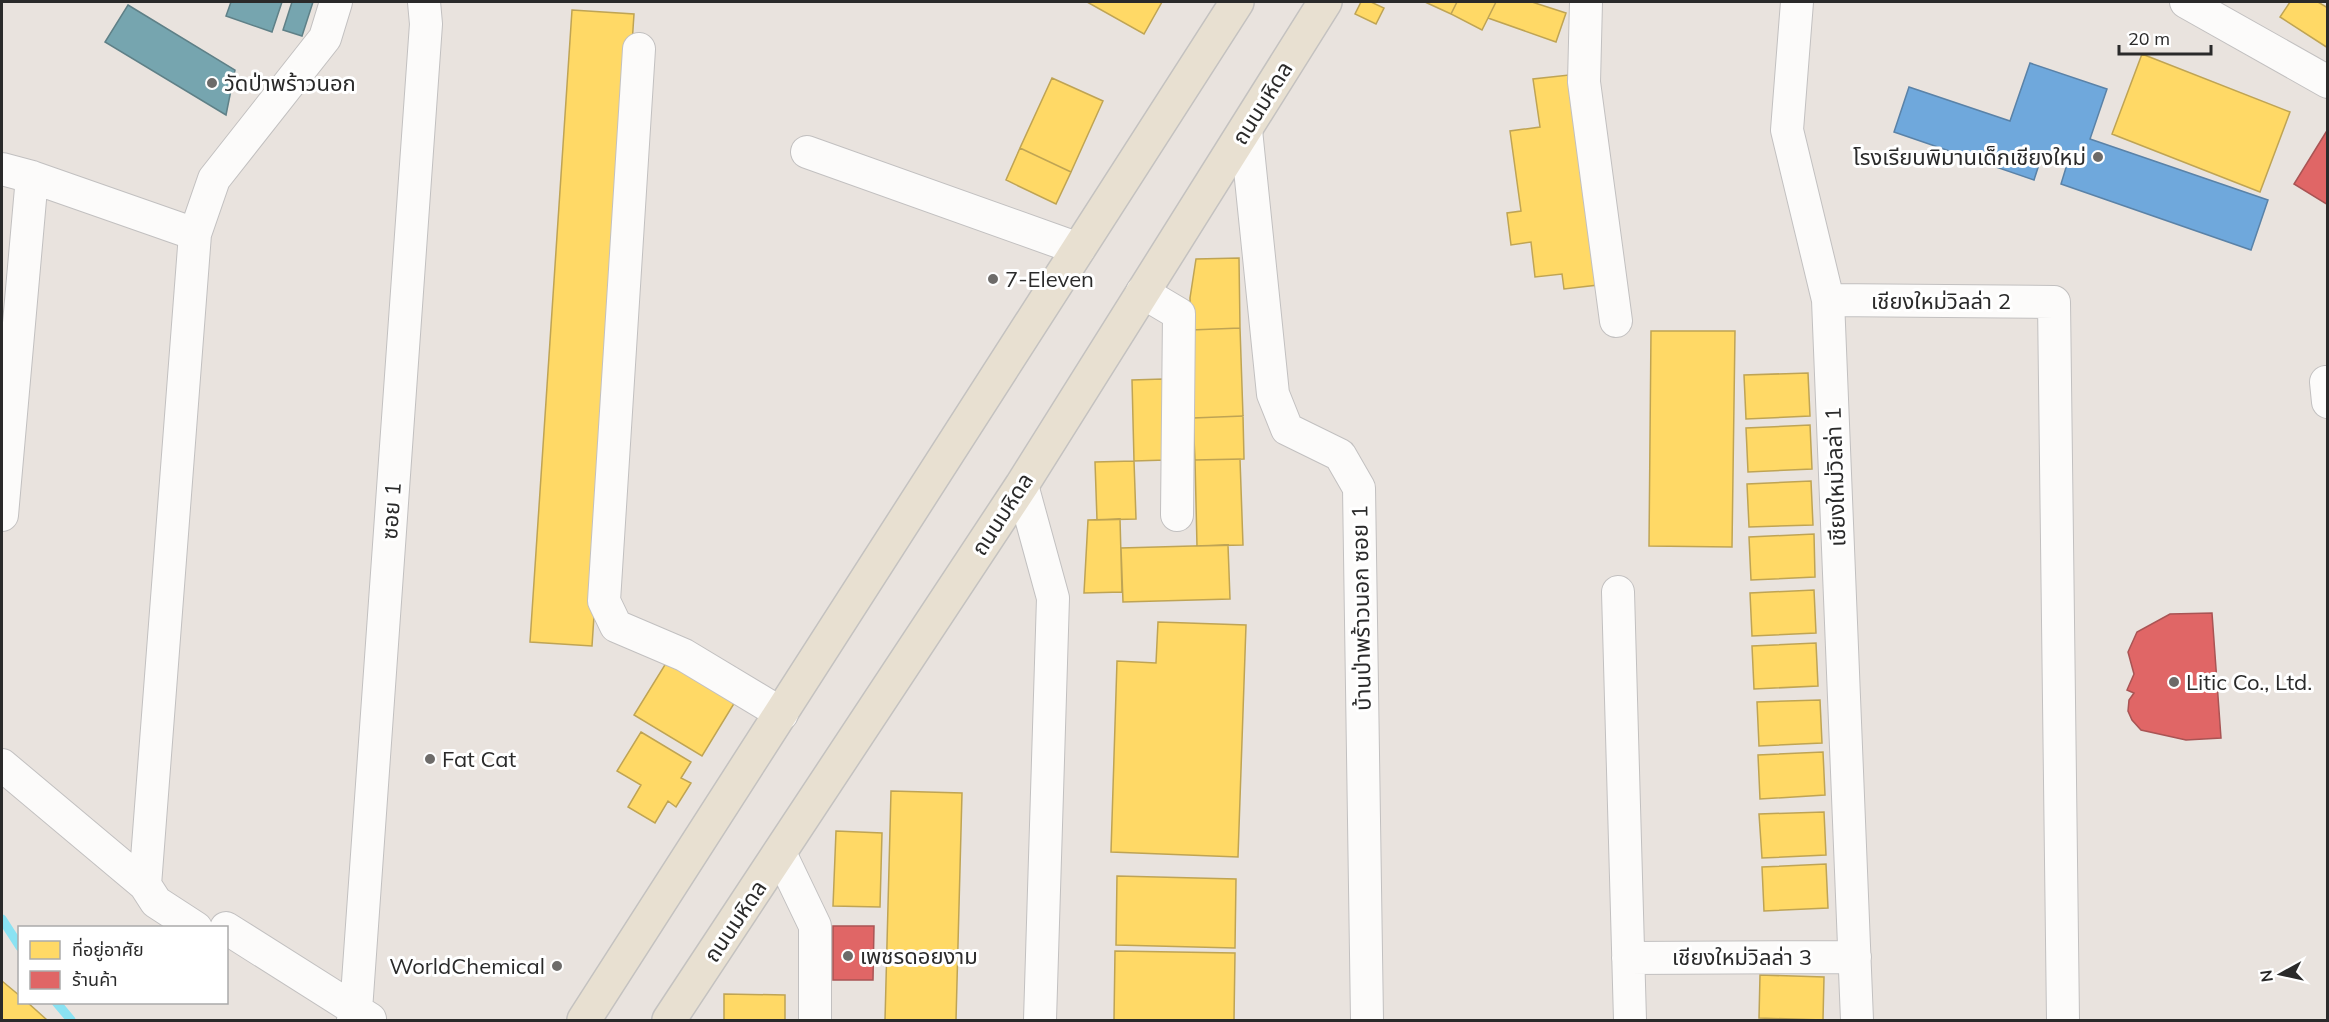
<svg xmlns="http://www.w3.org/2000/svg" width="2329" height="1022" font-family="Mulish,'Noto Sans Thai',sans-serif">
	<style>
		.homes { fill: #ffd966; stroke: #bfa454; stroke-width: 1.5 }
		.shops { fill: #e06666; stroke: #a95454; stroke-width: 1.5 }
		.schools { fill: #6fa8dc; stroke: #5a82a7; stroke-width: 1.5 }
		.public { fill: #76a5af; stroke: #5f8087; stroke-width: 1.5 }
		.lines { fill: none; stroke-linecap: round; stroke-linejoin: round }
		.stream { stroke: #8ae2f2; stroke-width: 9 }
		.minor-casing { stroke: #c2c0c0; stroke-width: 34 }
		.major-casing { stroke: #c4c2c0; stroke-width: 36 }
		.minor { stroke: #fcfbfa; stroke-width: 32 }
		.major { stroke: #e8e0d1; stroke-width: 33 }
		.poi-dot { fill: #6d6b69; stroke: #fff; stroke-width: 2 }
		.labels { text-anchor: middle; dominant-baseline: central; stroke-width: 6; stroke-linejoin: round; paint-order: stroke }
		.poi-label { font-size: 22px; fill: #2a2a2a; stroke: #fff; text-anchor: start }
		.street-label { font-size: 22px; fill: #2a2a2a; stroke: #fff }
	</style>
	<rect width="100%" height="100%" fill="#e9e3de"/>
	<path class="homes" d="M 1087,2 L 1162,2 L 1144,34 Z
		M 1361,2 L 1371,2 L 1384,8 L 1376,24 L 1355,14 Z
		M 1425,2 L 1457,2 L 1451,14 Z
		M 1457,2 L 1496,2 L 1482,30 L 1451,14 Z
		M 1496,2 L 1532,2 L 1566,13 L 1556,42 L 1488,18 Z
		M 2290,2 L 2318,2 L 2328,8 L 2328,48 L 2280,17 Z
		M 572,10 L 634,14 L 592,646 L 530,642 Z
		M 2142,54 L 2290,112 L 2260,192 L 2112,134 Z
		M 1569,75 L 1598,285 L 1564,289 L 1562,274 L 1535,277 L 1531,242 L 1511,245 L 1507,213 L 1521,211 L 1510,131 L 1540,127 L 1533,79 Z
		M 1052,78 L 1103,101 L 1071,172 L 1020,148 Z
		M 1020,148 L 1071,172 L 1056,204 L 1006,180 Z
		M 1239,258 L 1240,328 L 1191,330 L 1190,298 L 1196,259 Z
		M 1240,328 L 1243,416 L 1193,418 L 1191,330 Z
		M 1651,331 L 1735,331 L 1732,547 L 1649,546 Z
		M 1808,373 L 1810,416 L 1746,419 L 1744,375 Z
		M 1163,379 L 1166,460 L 1134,461 L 1132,380 Z
		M 1243,416 L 1244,459 L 1195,460 L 1193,418 Z
		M 1810,425 L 1812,469 L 1748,472 L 1746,428 Z
		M 1240,459 L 1243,545 L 1197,546 L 1195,460 Z
		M 1134,461 L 1136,519 L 1097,520 L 1095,462 Z
		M 1811,481 L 1813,525 L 1749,527 L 1747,484 Z
		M 1120,519 L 1122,592 L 1084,593 L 1088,520 Z
		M 1814,534 L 1815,577 L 1751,580 L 1749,537 Z
		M 1228,545 L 1230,599 L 1123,602 L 1121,548 Z
		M 1814,590 L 1816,633 L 1752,636 L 1750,593 Z
		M 1158,622 L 1246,625 L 1238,857 L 1111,852 L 1117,661 L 1156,663 Z
		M 1816,643 L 1818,686 L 1754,689 L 1752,646 Z
		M 671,655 L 738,697 L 702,756 L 634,715 Z
		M 1820,700 L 1822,743 L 1759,746 L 1757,702 Z
		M 641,732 L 691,762 L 681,778 L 691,783 L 676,807 L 668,801 L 655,823 L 628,807 L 641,785 L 617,771 Z
		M 1823,752 L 1825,795 L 1760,799 L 1758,755 Z
		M 891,791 L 962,793 L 956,1020 L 885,1020 Z
		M 1824,812 L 1826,855 L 1762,858 L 1759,814 Z
		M 836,831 L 882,833 L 880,907 L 833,906 Z
		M 1826,864 L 1828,908 L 1764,911 L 1762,867 Z
		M 1117,876 L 1236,879 L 1235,948 L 1116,945 Z
		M 1115,951 L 1235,953 L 1234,1020 L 1114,1020 Z
		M 1760,975 L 1824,977 L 1823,1020 L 1759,1018 Z
		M 2,981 L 20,996 L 20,1002 L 27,1002 L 47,1020 L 2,1020 Z
		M 724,994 L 785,995 L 785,1020 L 724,1020 Z"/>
	<path class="shops" d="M 2328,129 L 2328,205 L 2294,184 Z
		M 2212,613 L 2221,738 L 2186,740 L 2141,730 L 2132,720 L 2128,711 L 2129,700 L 2134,693 L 2127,690 L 2134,674 L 2128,652 L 2137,632 L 2170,614 Z
		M 833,926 L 874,926 L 873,980 L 833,980 Z"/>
	<path class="schools" d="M 2030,63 L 2107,89 L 2090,139 L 2268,200 L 2251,250 L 2061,184 L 2068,161 L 2043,152 L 2034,180 L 1894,132 L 1909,87 L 2010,121 Z"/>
	<path class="public" d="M 231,2 L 282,2 L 272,32 L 226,16 Z
		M 292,2 L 313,2 L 302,36 L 283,30 Z
		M 128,5 L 235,70 L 226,115 L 105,42 Z"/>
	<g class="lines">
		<path class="stream" d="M 2,919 L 20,947
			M 56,1002 L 71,1020"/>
		<defs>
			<path id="minor" d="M 1586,2 L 1584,82 L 1616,321
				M 1797,2 L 1787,130 L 1828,300 L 1857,1020
				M 2186,2 L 2328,82
				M 639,49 L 604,601 L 616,626 L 684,655 L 782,714
				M 1246,130 L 1273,394 L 1287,429 L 1340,455 L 1359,488 L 1367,1020
				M 807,152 L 1079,249
				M 2,169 L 32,177 L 195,234
				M 1142,292 L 1179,314 L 1177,515
				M 1828,300 L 2054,302 L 2063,1020
				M 2326,382 L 2328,402
				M 1022,485 L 1053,598 L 1040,1020
				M 2,515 L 32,177
				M 1618,592 L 1630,1020
				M 2,765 L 145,885 L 156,902 L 196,928
				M 780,853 L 815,926 L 815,1020
				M 145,885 L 195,234 L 214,179 L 325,38 L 336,2
				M 226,928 L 370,1019
				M 1628,958 L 1855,957
				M 353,1020 L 356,1010 L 426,24 L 424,2"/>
			<path id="major" d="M 584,1020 L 1237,2
				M 669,1020 L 1022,485 L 1325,2"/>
		</defs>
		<use href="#minor" class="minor-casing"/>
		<use href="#major" class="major-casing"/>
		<use href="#minor" class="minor"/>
		<use href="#major" class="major"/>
	</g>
	<g class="poi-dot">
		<circle cx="212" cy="83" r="6"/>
		<circle cx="2098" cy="157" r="6"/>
		<circle cx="993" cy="279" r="6"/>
		<circle cx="2174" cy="682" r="6"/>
		<circle cx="430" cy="759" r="6"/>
		<circle cx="848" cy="956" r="6"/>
		<circle cx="557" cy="966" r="6"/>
	</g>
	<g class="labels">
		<g class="poi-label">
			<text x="224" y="83">วัดป่าพร้าวนอก</text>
			<text x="2086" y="157" text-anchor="end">โรงเรียนพิมานเด็กเชียงใหม่</text>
			<text x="1005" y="279">7-Eleven</text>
			<text x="2186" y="682">Litic Co., Ltd.</text>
			<text x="442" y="759">Fat Cat</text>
			<text x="860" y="956">เพชรดอยงาม</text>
			<text x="545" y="966" text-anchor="end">WorldChemical</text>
		</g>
		<g class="street-label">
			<text transform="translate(1262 103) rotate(-58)">ถนนมหิดล</text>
			<text x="1941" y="301">เชียงใหม่วิลล่า 2</text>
			<text transform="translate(1835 477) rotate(-92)">เชียงใหม่วิลล่า 1</text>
			<text transform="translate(391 511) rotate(-86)">ซอย 1</text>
			<text transform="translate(1002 514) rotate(-57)">ถนนมหิดล</text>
			<text transform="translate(1361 608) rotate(-91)">บ้านป่าพร้าวนอก ซอย 1</text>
			<text transform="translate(735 921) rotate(-56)">ถนนมหิดล</text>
			<text x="1742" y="957">เชียงใหม่วิลล่า 3</text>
		</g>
	</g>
	<rect width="2329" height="1022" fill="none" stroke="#2a2a2a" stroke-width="6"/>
	<rect x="18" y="926" width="210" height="78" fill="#ffffff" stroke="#aaaaaa" stroke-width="1.5"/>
	<rect x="30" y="941" width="30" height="18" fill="#ffd966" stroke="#aaaaaa" stroke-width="1.5"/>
	<text x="72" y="956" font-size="18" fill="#2a2a2a">ที่อยู่อาศัย</text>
	<rect x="30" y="971" width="30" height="18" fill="#e06666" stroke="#aaaaaa" stroke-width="1.5"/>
	<text x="72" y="986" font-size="18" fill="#2a2a2a">ร้านค้า</text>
	<g transform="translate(2281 974) rotate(262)" stroke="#ffffff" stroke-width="4.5" paint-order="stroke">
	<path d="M0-4.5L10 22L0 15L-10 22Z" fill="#2a2a2a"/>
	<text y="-9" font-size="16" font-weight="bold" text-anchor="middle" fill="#2a2a2a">N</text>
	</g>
	<path d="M2119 45v9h92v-9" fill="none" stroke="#2a2a2a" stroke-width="3"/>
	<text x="2128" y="45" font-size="18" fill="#2a2a2a" stroke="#ffffff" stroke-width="4.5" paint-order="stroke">20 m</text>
</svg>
